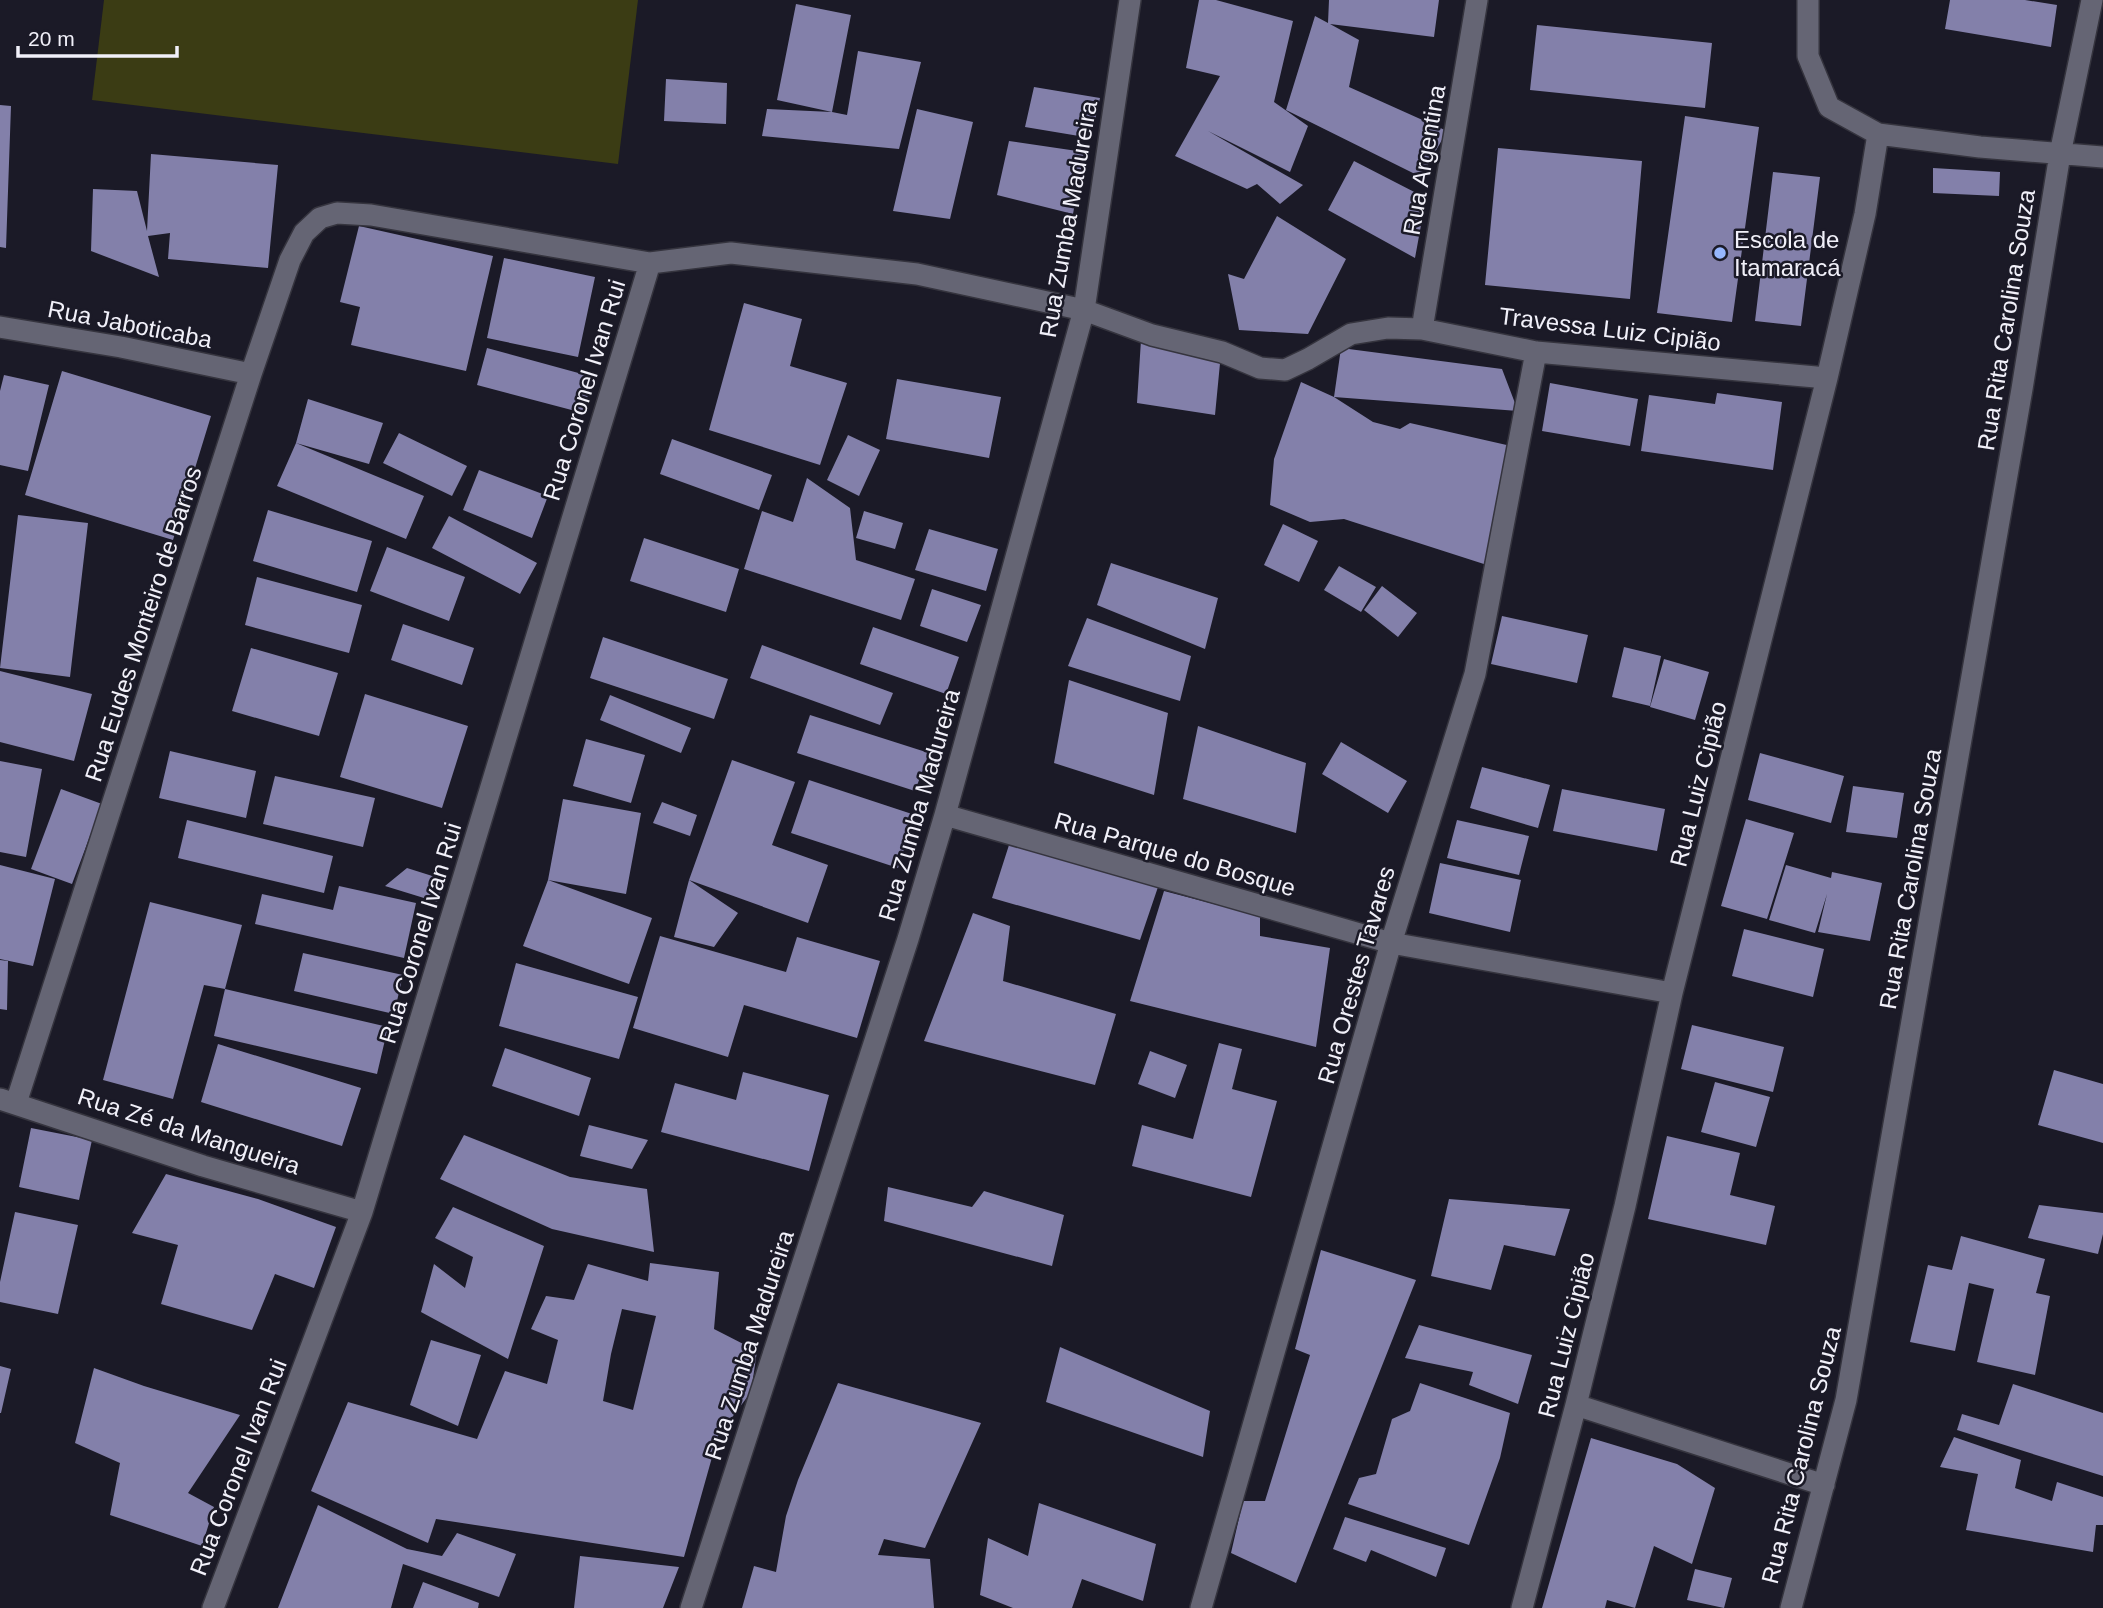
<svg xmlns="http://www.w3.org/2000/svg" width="2103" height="1608" font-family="Helvetica,sans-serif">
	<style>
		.green { fill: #3b3c14 }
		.building { fill: #8380aa; fill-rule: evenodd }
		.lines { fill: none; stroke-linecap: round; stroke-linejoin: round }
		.minor-casing { stroke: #35343e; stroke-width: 24 }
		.minor { stroke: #656574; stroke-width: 21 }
		.poi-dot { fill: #96b6fd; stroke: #1b1a27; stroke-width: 2.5 }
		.labels { text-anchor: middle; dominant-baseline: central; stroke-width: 5; stroke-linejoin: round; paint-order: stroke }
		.street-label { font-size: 24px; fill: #f1f0f9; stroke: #1b1a27 }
		.poi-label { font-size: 24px; fill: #f1f0f9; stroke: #1b1a27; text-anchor: start }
	</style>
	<rect width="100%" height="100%" fill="#1b1a27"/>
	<path class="green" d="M 104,0 L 638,0 L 618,164 L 92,100 Z"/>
	<path class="building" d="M 1199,0 L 1216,0 L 1293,21 L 1274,102 L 1308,126 L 1290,172 L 1208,131 L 1303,185 L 1280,204 L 1257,184 L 1247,189 L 1175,156 L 1220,76 L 1186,68 Z
		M 1329,0 L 1439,0 L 1434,37 L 1330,24 L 1359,40 L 1349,87 L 1447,131 L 1421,177 L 1286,110 L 1315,16 L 1328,23 Z
		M 1950,0 L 2025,0 L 2057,5 L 2051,47 L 1945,29 Z
		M 796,4 L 851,15 L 832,112 L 777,100 Z
		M 1537,25 L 1712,43 L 1705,108 L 1530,90 Z
		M 858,51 L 921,62 L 899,149 L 762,136 L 767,109 L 832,112 L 847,115 Z
		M 666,79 L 727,83 L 726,124 L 664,121 Z
		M 1034,87 L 1100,98 L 1091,138 L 1025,127 Z
		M 0,105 L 11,106 L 6,248 L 0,247 Z
		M 917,109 L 973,122 L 950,219 L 893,211 Z
		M 1685,116 L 1759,127 L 1732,322 L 1657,313 Z
		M 1009,141 L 1084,152 L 1073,214 L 997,195 Z
		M 1498,148 L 1642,161 L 1630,299 L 1485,285 Z
		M 151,154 L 278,165 L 268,268 L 168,259 L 170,233 L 148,236 L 159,277 L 91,251 L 93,189 L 137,191 L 147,231 Z
		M 1354,161 L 1426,198 L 1415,258 L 1328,210 Z
		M 1933,168 L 2000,172 L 1999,196 L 1933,193 Z
		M 1773,172 L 1820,177 L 1801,326 L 1755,321 Z
		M 1277,216 L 1346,259 L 1308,334 L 1239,330 L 1228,274 L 1244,279 Z
		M 359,226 L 493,256 L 466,371 L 351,345 L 360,307 L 340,302 Z
		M 504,258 L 595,277 L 578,357 L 487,338 Z
		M 744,303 L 802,319 L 790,366 L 847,383 L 820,465 L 709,430 Z
		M 1141,340 L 1221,353 L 1215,415 L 1137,403 Z
		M 487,348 L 593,377 L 583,413 L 477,385 Z
		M 1341,348 L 1502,369 L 1518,411 L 1334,397 L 1373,422 L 1400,429 L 1410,423 L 1511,446 L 1487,565 L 1344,519 L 1310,522 L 1270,505 L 1274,459 L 1301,382 L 1334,397 Z
		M 62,371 L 211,416 L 173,540 L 25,495 Z
		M 4,375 L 49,385 L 28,471 L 0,465 L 0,391 Z
		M 897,379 L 1001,397 L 989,458 L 886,439 Z
		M 1550,383 L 1638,399 L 1630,446 L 1542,431 Z
		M 1717,393 L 1782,402 L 1773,470 L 1641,451 L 1649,395 L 1715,404 Z
		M 308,399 L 383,423 L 369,464 L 296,443 L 424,496 L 406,539 L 277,486 L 296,443 Z
		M 399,433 L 467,466 L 452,496 L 383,463 Z
		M 848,435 L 880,450 L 859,496 L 827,480 Z
		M 672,439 L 772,475 L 759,510 L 660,474 Z
		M 479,470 L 548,496 L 532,538 L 463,510 Z
		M 807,478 L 850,508 L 856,560 L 915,579 L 901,620 L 744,569 L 762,511 L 793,522 Z
		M 268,510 L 372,541 L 357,592 L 253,561 Z
		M 864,511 L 903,523 L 895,549 L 856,538 Z
		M 18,515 L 88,523 L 70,677 L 0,668 Z
		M 449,516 L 537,563 L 520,594 L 432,548 Z
		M 1283,524 L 1318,541 L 1299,582 L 1264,565 Z
		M 929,529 L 998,549 L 986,591 L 915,570 Z
		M 644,538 L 739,569 L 726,612 L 630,581 Z
		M 387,547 L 465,577 L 449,621 L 370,591 Z
		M 1111,563 L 1218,598 L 1205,649 L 1097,605 Z
		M 1339,566 L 1376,587 L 1361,612 L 1324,590 Z
		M 257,577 L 362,605 L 349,653 L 245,625 Z
		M 1382,586 L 1417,613 L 1398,637 L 1364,610 Z
		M 932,589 L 981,605 L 967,642 L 920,626 Z
		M 1502,616 L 1588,635 L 1577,683 L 1491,664 Z
		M 1087,618 L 1191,656 L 1180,701 L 1068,666 Z
		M 403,624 L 474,648 L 462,685 L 391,660 Z
		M 873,627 L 959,657 L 946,694 L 860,664 Z
		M 603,637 L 728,679 L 714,719 L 590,678 Z
		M 762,645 L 893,693 L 880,725 L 750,678 Z
		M 1624,647 L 1661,656 L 1650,706 L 1612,697 Z
		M 251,648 L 338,673 L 319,736 L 232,711 Z
		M 1664,659 L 1709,672 L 1695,720 L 1650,707 Z
		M 0,671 L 92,694 L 74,761 L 0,742 Z
		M 1069,680 L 1168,713 L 1154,795 L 1054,763 Z
		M 365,694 L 468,726 L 442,808 L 340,777 Z
		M 610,695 L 691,728 L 681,753 L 600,720 Z
		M 810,715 L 929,753 L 915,791 L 797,753 Z
		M 1198,726 L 1306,763 L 1296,833 L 1183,799 Z
		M 586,739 L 645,755 L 631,803 L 573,786 Z
		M 1341,742 L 1407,781 L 1388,813 L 1322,774 Z
		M 170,751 L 256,771 L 246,818 L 159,798 Z
		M 1760,753 L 1844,776 L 1831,823 L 1748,800 Z
		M 732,760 L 795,782 L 772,845 L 828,865 L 808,923 L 689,880 Z
		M 0,761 L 42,769 L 26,857 L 0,852 Z
		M 1482,767 L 1550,785 L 1538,828 L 1470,808 Z
		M 275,776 L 375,798 L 363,847 L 263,824 Z
		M 809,780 L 915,815 L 898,868 L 791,833 Z
		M 1853,786 L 1904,793 L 1897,838 L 1846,832 Z
		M 61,789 L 102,804 L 72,884 L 31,869 Z
		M 1562,789 L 1665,809 L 1657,851 L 1553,831 Z
		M 563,799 L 641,813 L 626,894 L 548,880 L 652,918 L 629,984 L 523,946 L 548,880 Z
		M 662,802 L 697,815 L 690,836 L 653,823 Z
		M 1746,819 L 1794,833 L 1767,919 L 1721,906 Z
		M 187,820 L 333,856 L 324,893 L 178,858 Z
		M 1457,820 L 1529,836 L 1519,875 L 1447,858 Z
		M 1009,845 L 1158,887 L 1140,940 L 992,898 Z
		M 1440,863 L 1521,880 L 1510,932 L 1429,913 Z
		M 0,865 L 55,879 L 33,966 L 0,959 Z
		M 1786,865 L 1831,878 L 1832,872 L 1882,883 L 1870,941 L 1818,932 L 1827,894 L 1815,933 L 1769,920 Z
		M 407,868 L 445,880 L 437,902 L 385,886 Z
		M 689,880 L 738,913 L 714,947 L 674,937 Z
		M 339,886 L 416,903 L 404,958 L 255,924 L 262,894 L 333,910 Z
		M 1164,891 L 1260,916 L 1260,936 L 1330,948 L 1316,1047 L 1130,1001 Z
		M 150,902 L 242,925 L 225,989 L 204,985 L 173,1099 L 103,1080 Z
		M 973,913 L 1010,926 L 1003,981 L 1116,1014 L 1095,1085 L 924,1041 Z
		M 1744,929 L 1824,949 L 1813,997 L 1732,976 Z
		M 660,936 L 786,972 L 797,937 L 880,961 L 857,1038 L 744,1005 L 728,1057 L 633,1028 Z
		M 303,953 L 403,975 L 394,1014 L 294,991 Z
		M 0,960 L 8,961 L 7,1010 L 0,1009 Z
		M 516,963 L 638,997 L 619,1059 L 499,1026 Z
		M 225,989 L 388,1027 L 377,1074 L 214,1036 Z
		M 1692,1025 L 1784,1047 L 1773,1092 L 1681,1069 Z
		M 1219,1043 L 1242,1049 L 1232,1089 L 1277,1101 L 1251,1197 L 1132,1166 L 1142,1125 L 1193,1139 Z
		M 218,1044 L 361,1088 L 342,1146 L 201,1102 Z
		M 505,1048 L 591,1078 L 579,1116 L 492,1086 Z
		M 1150,1051 L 1187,1065 L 1175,1098 L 1138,1084 Z
		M 2054,1070 L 2103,1084 L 2103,1143 L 2038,1125 Z
		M 743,1072 L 829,1095 L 809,1171 L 661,1132 L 675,1083 L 736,1100 Z
		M 1715,1082 L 1770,1097 L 1756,1147 L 1701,1132 Z
		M 589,1125 L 648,1140 L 632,1169 L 580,1156 Z
		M 31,1128 L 92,1140 L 79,1200 L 19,1187 Z
		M 464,1135 L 570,1177 L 647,1189 L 654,1252 L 552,1229 L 440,1179 Z
		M 1667,1136 L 1740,1153 L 1730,1195 L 1775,1206 L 1766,1245 L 1648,1219 Z
		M 166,1174 L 258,1199 L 336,1227 L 314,1288 L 275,1274 L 252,1330 L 161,1304 L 178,1245 L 132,1233 Z
		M 888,1187 L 972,1207 L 984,1191 L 1064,1215 L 1052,1266 L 884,1221 Z
		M 1449,1199 L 1570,1209 L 1555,1256 L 1504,1245 L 1491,1290 L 1431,1276 Z
		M 2039,1205 L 2103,1213 L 2103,1234 L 2098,1254 L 2028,1238 Z
		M 453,1207 L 544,1246 L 508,1359 L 421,1312 L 434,1264 L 465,1288 L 473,1257 L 435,1238 Z
		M 15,1212 L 78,1225 L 58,1314 L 0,1302 L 0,1282 Z
		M 1961,1236 L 2045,1259 L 2036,1293 L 2050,1296 L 2035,1375 L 1977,1362 L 1994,1289 L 1969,1283 L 1955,1351 L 1910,1342 L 1928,1265 L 1952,1270 Z
		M 1321,1250 L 1416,1280 L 1296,1583 L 1231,1553 L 1243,1501 L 1265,1501 L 1310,1355 L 1295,1349 Z
		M 650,1263 L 719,1272 L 714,1329 L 757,1351 L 751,1392 L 718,1436 L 684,1557 L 436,1519 L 428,1543 L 311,1491 L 348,1402 L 477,1439 L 505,1371 L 547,1384 L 558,1340 L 531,1329 L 546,1296 L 574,1300 L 588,1264 L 648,1281 ZM 622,1309 L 656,1316 L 633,1410 L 603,1401 L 611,1354 Z
		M 1419,1325 L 1532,1355 L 1518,1404 L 1469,1385 L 1473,1372 L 1405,1358 Z
		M 431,1340 L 481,1355 L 458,1426 L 410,1405 Z
		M 1060,1347 L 1210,1411 L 1203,1457 L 1046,1402 Z
		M 0,1366 L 11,1369 L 1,1413 L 0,1413 Z
		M 94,1368 L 144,1386 L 240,1415 L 188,1493 L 214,1507 L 202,1546 L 110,1515 L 120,1463 L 75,1443 Z
		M 838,1383 L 981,1423 L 925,1548 L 884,1539 L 878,1555 L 930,1559 L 934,1608 L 742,1608 L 754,1566 L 776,1572 L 786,1516 L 798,1480 Z
		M 1420,1383 L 1510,1413 L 1500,1458 L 1469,1545 L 1348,1504 L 1359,1478 L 1376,1474 L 1392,1419 L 1410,1411 Z
		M 2013,1384 L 2103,1413 L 2103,1476 L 1957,1430 L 1962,1414 L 1999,1425 Z
		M 1954,1437 L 2021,1460 L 2015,1488 L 2052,1501 L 2057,1482 L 2103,1497 L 2103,1525 L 2096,1525 L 2093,1552 L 1966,1530 L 1978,1474 L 1940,1467 Z
		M 1591,1438 L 1677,1464 L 1715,1488 L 1692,1564 L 1654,1546 L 1635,1608 L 1607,1600 L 1605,1608 L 1542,1608 Z
		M 1039,1503 L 1156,1544 L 1143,1601 L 1082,1579 L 1072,1608 L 1013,1608 L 980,1595 L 988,1538 L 1028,1556 Z
		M 318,1505 L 407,1549 L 442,1556 L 457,1533 L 516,1554 L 499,1597 L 403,1564 L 391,1608 L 278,1608 Z
		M 1345,1517 L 1446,1548 L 1436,1577 L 1371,1550 L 1366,1562 L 1333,1549 Z
		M 580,1556 L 679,1567 L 663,1608 L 574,1608 Z
		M 1695,1569 L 1732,1578 L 1724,1608 L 1687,1600 Z
		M 423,1582 L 479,1603 L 478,1608 L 413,1608 Z"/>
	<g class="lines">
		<defs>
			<path id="minor" d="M 1878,134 L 1980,147 L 2103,157
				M 0,327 L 121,347 L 251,374
				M 1422,329 L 1477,0
				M 945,815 L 1391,943 L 1672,993
				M 0,1099 L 203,1166 L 362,1212
				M 16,1103 L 251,374 L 290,260 L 304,233 L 320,218 L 337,213 L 371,215 L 650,263 L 731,253 L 917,274 L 1084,310 L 1152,335 L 1222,352 L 1260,368 L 1285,370 L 1308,359 L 1351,334 L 1388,328 L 1422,329 L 1536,352 L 1827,378
				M 1576,1405 L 1824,1485
				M 213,1608 L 362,1212 L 650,263
				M 691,1608 L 908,939 L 945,815 L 1084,310 L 1130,0
				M 1201,1608 L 1391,943 L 1475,674 L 1536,352
				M 1522,1608 L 1576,1405 L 1625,1206 L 1672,993 L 1827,378 L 1865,214 L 1878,134 L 1829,107 L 1808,56 L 1808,0
				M 1791,1608 L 1846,1400 L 2022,389 L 2060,154 L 2092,0"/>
		</defs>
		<use href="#minor" class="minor-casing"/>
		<use href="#minor" class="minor"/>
	</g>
	<circle class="poi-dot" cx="1720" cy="253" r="7"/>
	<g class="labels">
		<g class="street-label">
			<text transform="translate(1424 160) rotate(-80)">Rua Argentina</text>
			<text transform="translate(1068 219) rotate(-80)">Rua Zumba Madureira</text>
			<text transform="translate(2006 320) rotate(-81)">Rua Rita Carolina Souza</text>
			<text transform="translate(130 324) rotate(11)">Rua Jaboticaba</text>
			<text transform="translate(1610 329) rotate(7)">Travessa Luiz Cipião</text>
			<text transform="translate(584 390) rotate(-73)">Rua Coronel Ivan Rui</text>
			<text transform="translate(143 624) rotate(-72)">Rua Eudes Monteiro de Barros</text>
			<text transform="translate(1698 784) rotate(-76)">Rua Luiz Cipião</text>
			<text transform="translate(919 805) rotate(-74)">Rua Zumba Madureira</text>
			<text transform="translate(1175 854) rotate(16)">Rua Parque do Bosque</text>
			<text transform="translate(1910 879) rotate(-80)">Rua Rita Carolina Souza</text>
			<text transform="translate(420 933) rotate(-73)">Rua Coronel Ivan Rui</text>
			<text transform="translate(1356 975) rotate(-74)">Rua Orestes Tavares</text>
			<text transform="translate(189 1131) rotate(18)">Rua Zé da Mangueira</text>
			<text transform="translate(1566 1335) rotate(-76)">Rua Luiz Cipião</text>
			<text transform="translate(749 1345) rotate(-72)">Rua Zumba Madureira</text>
			<text transform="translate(1801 1455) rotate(-76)">Rua Rita Carolina Souza</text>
			<text transform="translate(238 1467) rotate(-69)">Rua Coronel Ivan Rui</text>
		</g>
		<g class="poi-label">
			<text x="1734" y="239">Escola de<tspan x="1734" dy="28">Itamaracá</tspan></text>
		</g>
	</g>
	<path d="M18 46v10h159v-10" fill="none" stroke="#f1f0f9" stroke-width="3.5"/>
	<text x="28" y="46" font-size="21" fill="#f1f0f9" stroke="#1b1a27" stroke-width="5" paint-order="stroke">20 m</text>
</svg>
